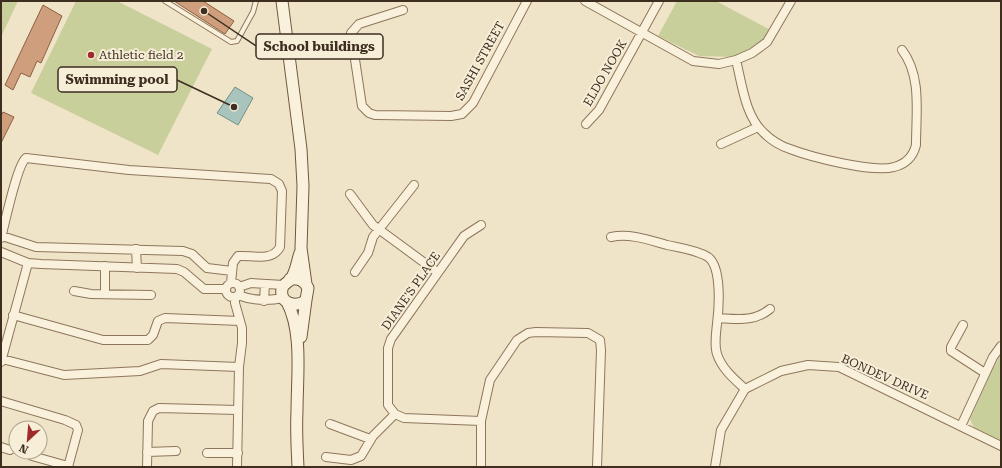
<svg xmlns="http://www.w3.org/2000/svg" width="1002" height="468" font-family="'Roboto Serif',serif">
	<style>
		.green { fill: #c9cf9b }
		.water { fill: #a9c4bc; stroke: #6f938a }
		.building { fill: #cf9f7d; stroke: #8d5f41 }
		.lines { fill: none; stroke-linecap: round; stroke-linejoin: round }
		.lane-casing { stroke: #8d765c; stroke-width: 6 }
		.street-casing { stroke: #8d765c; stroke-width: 10 }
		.secondary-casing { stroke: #6f573f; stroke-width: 13 }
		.lane { stroke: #faf1dc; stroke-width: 4 }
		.street { stroke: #faf1dc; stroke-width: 8 }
		.secondary { stroke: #faf1dc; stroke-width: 11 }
		.poi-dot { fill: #9e2a2b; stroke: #f7eed8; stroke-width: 1.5 }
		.labels { text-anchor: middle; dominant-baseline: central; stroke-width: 4; stroke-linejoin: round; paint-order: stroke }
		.poi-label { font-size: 12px; fill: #3d2e20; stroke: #f7eed8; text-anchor: start }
		.street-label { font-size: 12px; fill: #3d2e20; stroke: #f7eed8 }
		.leader { fill: none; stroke: #3d2e20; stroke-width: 1.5 }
		.callout-dot { fill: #3d2e20; stroke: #f7eed8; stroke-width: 1.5 }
		.callout { fill: #f7eed8; stroke: #3d2e20; stroke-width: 1.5 }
		.callout-label { font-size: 13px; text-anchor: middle; font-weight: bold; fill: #3d2e20 }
	</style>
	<rect width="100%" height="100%" fill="#f0e4c8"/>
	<path class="green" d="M 1,1 L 18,1 L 1,37 Z
		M 76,1 L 117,1 L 212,49 L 158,155 L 31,93 Z
		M 677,1 L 716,1 L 776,33 L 735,57 L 699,56 L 658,36 Z
		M 1001,355 L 1001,442 L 974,428 L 970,419 L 994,366 Z"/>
	<path class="water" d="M 235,87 L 253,98 L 238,125 L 217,113 Z"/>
	<path class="building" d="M 174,1 L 203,1 L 234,21 L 225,34 Z
		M 43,5 L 62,16 L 41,63 L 37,61 L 30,77 L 21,73 L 13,90 L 5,85 Z
		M 3,112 L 14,117 L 1,143 L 1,116 Z"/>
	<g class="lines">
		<defs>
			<path id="lane" d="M 165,1 L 231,42 L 237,41 L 253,12 L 256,1"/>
			<path id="street" d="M 585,1 L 693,61 L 719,64 L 736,60 L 752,53 L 767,42 L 791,1
				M 403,10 L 359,24 L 351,33 L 362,106 L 369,113 L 375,115 L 451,116 L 462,114 L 473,103 L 527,1
				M 736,60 C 742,84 745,116 764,133 C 771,140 781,146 790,149 C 811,157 873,173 894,167 C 906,164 913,157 916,145 C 916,113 922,76 902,50
				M 586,124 L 599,110 L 659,1
				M 721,144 L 758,127
				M 350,194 L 373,225 L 437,272
				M 481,225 L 464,236 L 391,339 L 388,348 L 388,405 L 395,414 L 404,418 L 481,421
				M 2,236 L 36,247 L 183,251 L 192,254 L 207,268 L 232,271
				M 611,237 C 630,233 649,240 667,245 C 680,248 697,250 708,257 C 722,267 719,308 717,324 C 716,333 714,345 717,354 C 722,369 734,379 745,389
				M 1,238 C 5,223 17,165 26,158 L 129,170 L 271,179 L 279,184 L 282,191 L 280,247 C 272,262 253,255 238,256 L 233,263 L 231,283
				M 136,249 L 137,268
				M 1,252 L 28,263 L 41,264 L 177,269 L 184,272 L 204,289 L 225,289
				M 105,266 L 105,294
				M 355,272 L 368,253 L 373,237 L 414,185
				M226 290a7 7 0 1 1 14 0a7 7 0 1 1-14 0Z
				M 239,287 L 251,283 L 284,285
				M 74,291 L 91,294 L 151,295
				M 238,295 C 253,301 268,301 284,298
				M 235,297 L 235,303 L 242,328 L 242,343 L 239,367 L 237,467
				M 264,301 L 265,284
				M 13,315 L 103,340 L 148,340 L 153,335 L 158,321 L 165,318 L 240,321
				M 718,318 C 738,319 754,322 770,309
				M 963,325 L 951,347 L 951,351 L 985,373
				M 2,359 L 64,375 L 140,371 L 161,364 L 239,367
				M 1,362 L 28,263
				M 1,401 L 65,420 L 76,425 L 78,430 L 68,467
				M 330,424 L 370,439
				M 961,426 L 993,357 L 1001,346
				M 1,447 L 10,450
				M 147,452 L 176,451
				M 207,453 L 238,453
				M 32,456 L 68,466
				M 326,457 L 351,460 L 361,456 L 373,436 L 395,414
				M 147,467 L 148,421 L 153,411 L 159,408 L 238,410
				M 481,467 L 481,421 L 490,380 L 517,340 L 528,333 L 536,332 L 588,333 L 600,340 L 601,350 L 597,467
				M 715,467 L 721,430 L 745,389 L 781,371 L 808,365 L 839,367 L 1001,446"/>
			<path id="secondary" d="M 282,1 L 301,149 L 303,186 L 301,248 L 306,284
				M 290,279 C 298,278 304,280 308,288 L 306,300 C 297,308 279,304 282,289 C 283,284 287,283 290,280 C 296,273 297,261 300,253
				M 287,302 C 303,332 297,377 297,411 C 296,430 297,448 298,467
				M 301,337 L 306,300"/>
		</defs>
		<use href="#lane" class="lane-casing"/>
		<use href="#street" class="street-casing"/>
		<use href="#secondary" class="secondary-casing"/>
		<use href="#lane" class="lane"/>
		<use href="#street" class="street"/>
		<use href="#secondary" class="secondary"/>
	</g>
	<circle class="poi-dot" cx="91" cy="55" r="4"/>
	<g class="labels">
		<g class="poi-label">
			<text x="99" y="55">Athletic field 2</text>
		</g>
		<g class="street-label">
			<text transform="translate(480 61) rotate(-61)">SASHI STREET</text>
			<text transform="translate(605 73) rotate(-60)">ELDO NOOK</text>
			<text transform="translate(411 291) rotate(-55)">DIANE'S PLACE</text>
			<text transform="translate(885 377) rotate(24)">BONDEV DRIVE</text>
		</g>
	</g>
	<path class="leader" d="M204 11L256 46M234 107L177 80"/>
	<g class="callout-dot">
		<circle cx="204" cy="11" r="4"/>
		<circle cx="234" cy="107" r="4"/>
	</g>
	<g class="callout">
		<rect x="256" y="34" width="127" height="25" rx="4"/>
		<rect x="58" y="67" width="119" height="25" rx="4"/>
	</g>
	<g class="callout-label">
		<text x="319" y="51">School buildings</text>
		<text x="117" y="84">Swimming pool</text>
	</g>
	<rect width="1002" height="468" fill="none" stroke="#3d2e20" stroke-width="4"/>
	<g transform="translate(28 440) rotate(206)"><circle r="19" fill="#f7eed8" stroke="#ada18e"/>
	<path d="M0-3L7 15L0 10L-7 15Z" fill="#9e2a2b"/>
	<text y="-6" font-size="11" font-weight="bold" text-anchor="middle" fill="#3d2e20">N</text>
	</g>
</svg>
